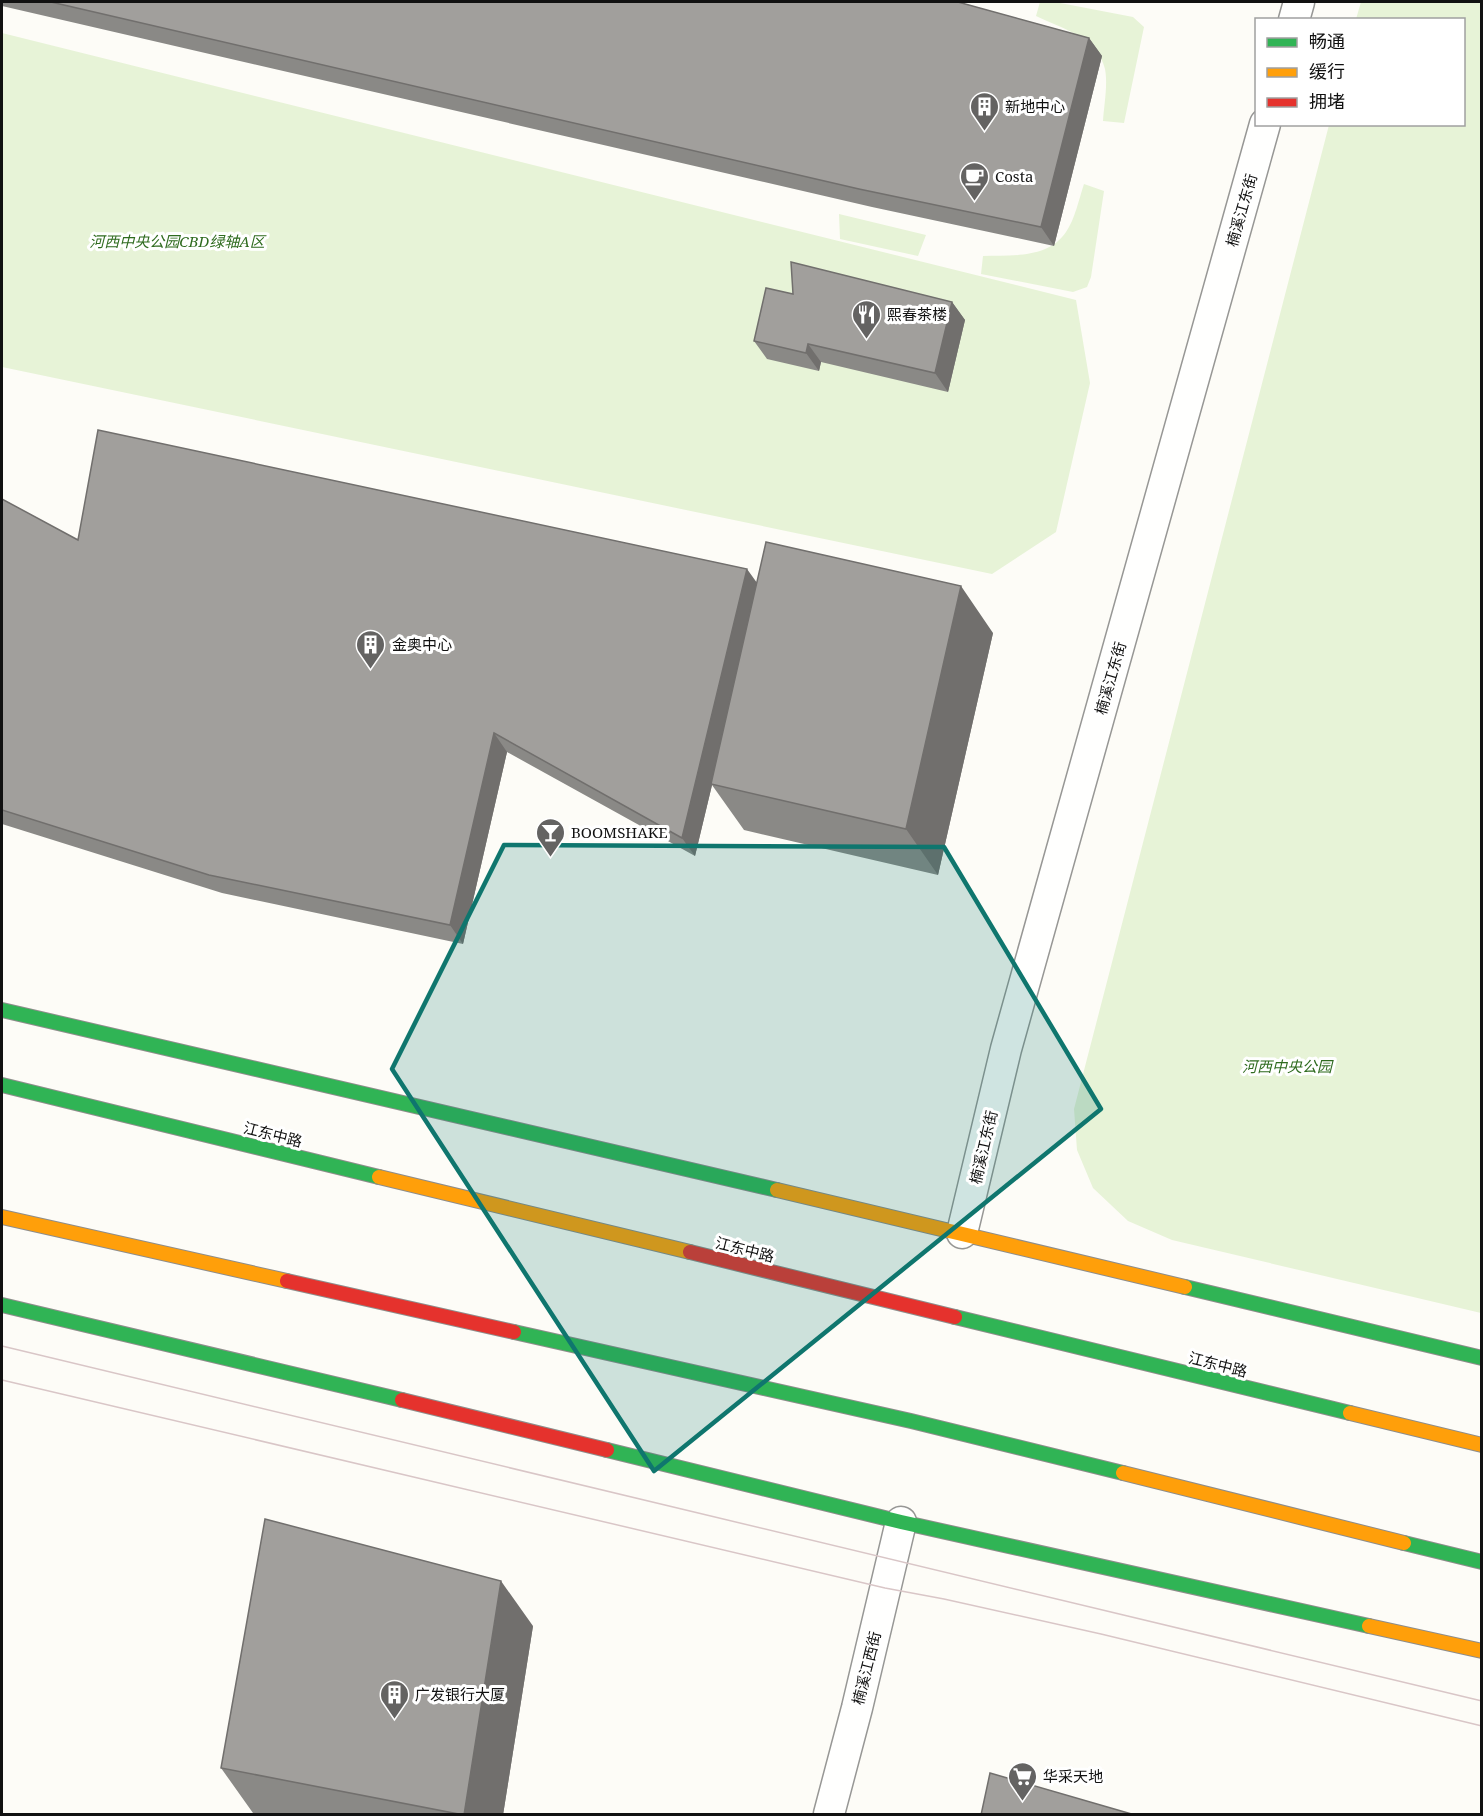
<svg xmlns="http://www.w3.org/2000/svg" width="1483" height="1816" font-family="'Noto Serif','Noto Sans SC',serif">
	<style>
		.green { fill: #e7f3d7 }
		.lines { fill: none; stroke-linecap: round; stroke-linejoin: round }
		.street-casing { stroke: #979795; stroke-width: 33 }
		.fast-casing { stroke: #8e8d8b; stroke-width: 16 }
		.slow-casing { stroke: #8e8d8b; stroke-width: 16 }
		.jam-casing { stroke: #8e8d8b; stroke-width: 16 }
		.street { stroke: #fffffe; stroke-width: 30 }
		.fast { stroke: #30b455; stroke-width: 14 }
		.slow { stroke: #ff9f0a; stroke-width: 14 }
		.jam { stroke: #e5322d; stroke-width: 14 }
		.tram { stroke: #d9c6c7; stroke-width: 1.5 }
		.wall { fill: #8a8986 }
		.shaded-wall { fill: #716f6d }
		.building { fill: #a19f9c; stroke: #716f6d; stroke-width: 1.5 }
		.marked { fill: #0f766e; fill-opacity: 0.2; stroke: #0f766e; stroke-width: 4.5; stroke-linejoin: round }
		.labels { text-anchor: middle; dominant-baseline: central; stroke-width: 6; stroke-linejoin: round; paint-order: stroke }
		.poi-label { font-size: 15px; fill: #111; stroke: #fff; text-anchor: start }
		.street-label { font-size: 15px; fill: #111; stroke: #fff }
		.park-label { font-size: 15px; font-style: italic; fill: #2f6b1f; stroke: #fff }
	</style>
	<rect width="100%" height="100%" fill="#fdfcf7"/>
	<path class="green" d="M 1040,2 L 1055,2 L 1133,17 L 1144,27 L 1124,123 L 1103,121 C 1104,105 1108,85 1105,69 C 1098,38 1061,28 1036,16 Z
		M 1361,2 L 1481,2 L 1481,1313 L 1172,1240 L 1128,1221 L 1093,1188 L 1077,1150 L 1074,1109 L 1329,125 L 1464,124 L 1464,20 L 1356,19 Z
		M 2,33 L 1076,300 L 1090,383 L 1056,532 L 992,574 L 2,367 Z
		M 1084,184 L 1104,191 L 1091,277 L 1087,287 L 1073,292 L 981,274 L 983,256 C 1011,255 1048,259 1066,232 C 1075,219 1079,199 1084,184 Z
		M 839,214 L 926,235 L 918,256 L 840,239 Z"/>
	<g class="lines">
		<defs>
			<path id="street" d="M 1294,20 L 1299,2
				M 962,1233 L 1006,1049 L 1265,124
				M 829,1814 L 857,1708 L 901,1522"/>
			<path id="fast" d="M 2,1010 L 777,1190
				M 2,1085 L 379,1177
				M 1185,1287 L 1482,1358
				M 2,1305 L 402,1400
				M 955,1317 L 1350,1413
				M 514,1332 L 911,1421 L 1123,1473
				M 607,1450 L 901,1522 L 1369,1626
				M 1404,1543 L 1482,1562"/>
			<path id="slow" d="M 379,1177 L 690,1252
				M 777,1190 L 1185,1287
				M 2,1217 L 287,1281
				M 1350,1413 L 1482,1445
				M 1123,1473 L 1404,1543
				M 1369,1626 L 1482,1651"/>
			<path id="jam" d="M 690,1252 L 955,1317
				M 287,1281 L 514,1332
				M 402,1400 L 607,1450"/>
		</defs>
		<use href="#street" class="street-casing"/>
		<use href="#fast" class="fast-casing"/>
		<use href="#slow" class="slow-casing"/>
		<use href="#jam" class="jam-casing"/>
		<use href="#street" class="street"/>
		<use href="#fast" class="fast"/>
		<use href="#slow" class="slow"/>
		<use href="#jam" class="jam"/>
		<path class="tram" d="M 2,1346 L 1482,1701
			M 2,1380 L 885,1588 L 944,1599 L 1101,1634 L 1482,1726"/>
	</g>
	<path class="wall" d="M 2,2 L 958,2 L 1089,38 L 1102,56 L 1054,246 L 872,207 L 2,6 Z
		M 793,294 L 952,302 L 965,320 L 948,392 L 821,362 L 819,371 L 767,359 L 754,341 Z
		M 2,499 L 78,540 L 757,583 L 993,633 L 938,875 L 744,830 L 712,785 L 695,856 L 507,752 L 463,944 L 222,893 L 2,824 Z
		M 533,1626 L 503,1815 L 260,1815 L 253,1813 L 221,1768 Z"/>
	<path class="shaded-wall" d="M 1089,38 L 1102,56 L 1054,246 L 1041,227 Z
		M 952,302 L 965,320 L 948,392 L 935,373 Z
		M 808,344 L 821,362 L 819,371 L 806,353 Z
		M 747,569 L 760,587 L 711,784 L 712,785 L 695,856 L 682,838 Z
		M 961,586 L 993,633 L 938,875 L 906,829 Z
		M 494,733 L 507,752 L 463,944 L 450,925 Z
		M 501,1581 L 533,1626 L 503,1815 L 464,1815 Z"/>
	<path class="building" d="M 51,2 L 958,2 L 1089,38 L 1041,227 L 859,189 Z
		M 791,262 L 952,302 L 935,373 L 808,344 L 806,353 L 754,341 L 766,288 L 793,294 Z
		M 98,430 L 747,569 L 682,838 L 494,733 L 450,925 L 209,875 L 2,810 L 2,499 L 78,540 Z
		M 766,542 L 961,586 L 906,829 L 711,784 Z
		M 265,1519 L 501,1581 L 464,1815 L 221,1768 Z
		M 990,1773 L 1135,1815 L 981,1815 Z"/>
	<path class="marked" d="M 504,845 L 944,847 L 1101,1109 L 654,1471 L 392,1069 Z"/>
	<defs>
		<symbol id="building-pin" viewBox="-11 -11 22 30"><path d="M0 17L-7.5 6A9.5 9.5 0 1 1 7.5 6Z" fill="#646362" stroke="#fff"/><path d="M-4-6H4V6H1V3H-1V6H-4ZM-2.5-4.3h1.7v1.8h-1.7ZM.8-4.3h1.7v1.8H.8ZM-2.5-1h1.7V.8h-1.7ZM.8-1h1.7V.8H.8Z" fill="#fff"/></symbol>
		<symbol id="cafe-pin" viewBox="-11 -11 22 30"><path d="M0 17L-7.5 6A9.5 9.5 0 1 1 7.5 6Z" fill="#646362" stroke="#fff"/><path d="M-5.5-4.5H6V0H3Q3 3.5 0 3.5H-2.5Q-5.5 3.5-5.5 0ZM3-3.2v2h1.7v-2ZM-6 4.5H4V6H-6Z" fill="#fff"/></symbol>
		<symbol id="restaurant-pin" viewBox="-11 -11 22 30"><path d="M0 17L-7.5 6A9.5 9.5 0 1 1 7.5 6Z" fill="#646362" stroke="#fff"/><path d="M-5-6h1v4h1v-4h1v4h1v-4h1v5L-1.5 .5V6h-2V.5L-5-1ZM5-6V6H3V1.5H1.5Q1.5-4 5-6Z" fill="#fff"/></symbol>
		<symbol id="bar-pin" viewBox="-11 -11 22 30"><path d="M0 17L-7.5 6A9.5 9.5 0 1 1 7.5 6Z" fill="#646362" stroke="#fff"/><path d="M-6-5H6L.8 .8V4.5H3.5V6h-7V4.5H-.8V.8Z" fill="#fff"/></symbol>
		<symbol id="supermarket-pin" viewBox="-11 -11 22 30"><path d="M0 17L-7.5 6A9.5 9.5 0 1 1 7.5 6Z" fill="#646362" stroke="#fff"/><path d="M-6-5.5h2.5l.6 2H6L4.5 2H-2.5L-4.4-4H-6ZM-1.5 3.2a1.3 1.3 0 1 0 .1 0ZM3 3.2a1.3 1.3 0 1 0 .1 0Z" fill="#fff"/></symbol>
	</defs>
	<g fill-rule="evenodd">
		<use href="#building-pin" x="968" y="90" width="33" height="45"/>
		<use href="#cafe-pin" x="958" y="160" width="33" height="45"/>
		<use href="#restaurant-pin" x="850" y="298" width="33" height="45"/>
		<use href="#building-pin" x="354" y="628" width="33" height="45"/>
		<use href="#bar-pin" x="534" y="816" width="33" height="45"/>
		<use href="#building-pin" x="378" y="1678" width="33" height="45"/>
		<use href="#supermarket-pin" x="1006" y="1760" width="33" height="45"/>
	</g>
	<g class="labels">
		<g class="poi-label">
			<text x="1005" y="106">新地中心</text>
			<text x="995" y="176">Costa</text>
			<text x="887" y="314">熙春茶楼</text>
			<text x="392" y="644">金奥中心</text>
			<text x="571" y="832">BOOMSHAKE</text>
			<text x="415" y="1694">广发银行大厦</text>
			<text x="1043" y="1776">华采天地</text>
		</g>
		<g class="street-label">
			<text transform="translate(1241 210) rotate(-74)">楠溪江东街</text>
			<text transform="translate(1110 678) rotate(-74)">楠溪江东街</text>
			<text transform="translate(273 1134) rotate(14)">江东中路</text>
			<text transform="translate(983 1147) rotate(-77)">楠溪江东街</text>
			<text transform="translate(745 1249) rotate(14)">江东中路</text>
			<text transform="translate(1218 1364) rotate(14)">江东中路</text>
			<text transform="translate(866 1668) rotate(-76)">楠溪江西街</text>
		</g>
		<g class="park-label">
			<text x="177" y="241">河西中央公园CBD绿轴A区</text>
			<text x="1287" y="1066">河西中央公园</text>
		</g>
	</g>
	<rect width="1483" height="1816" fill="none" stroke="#111111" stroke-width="6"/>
	<rect x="1255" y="18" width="210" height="108" fill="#ffffff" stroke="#a0a0a0" stroke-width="1.5"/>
	<rect x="1267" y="38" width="30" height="9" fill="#30b455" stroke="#a0a0a0" stroke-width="1.5"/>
	<text x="1309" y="48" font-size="18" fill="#111111">畅通</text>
	<rect x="1267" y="68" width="30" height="9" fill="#ff9f0a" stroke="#a0a0a0" stroke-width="1.5"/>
	<text x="1309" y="78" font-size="18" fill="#111111">缓行</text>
	<rect x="1267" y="98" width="30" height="9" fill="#e5322d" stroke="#a0a0a0" stroke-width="1.5"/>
	<text x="1309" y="108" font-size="18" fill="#111111">拥堵</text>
</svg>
